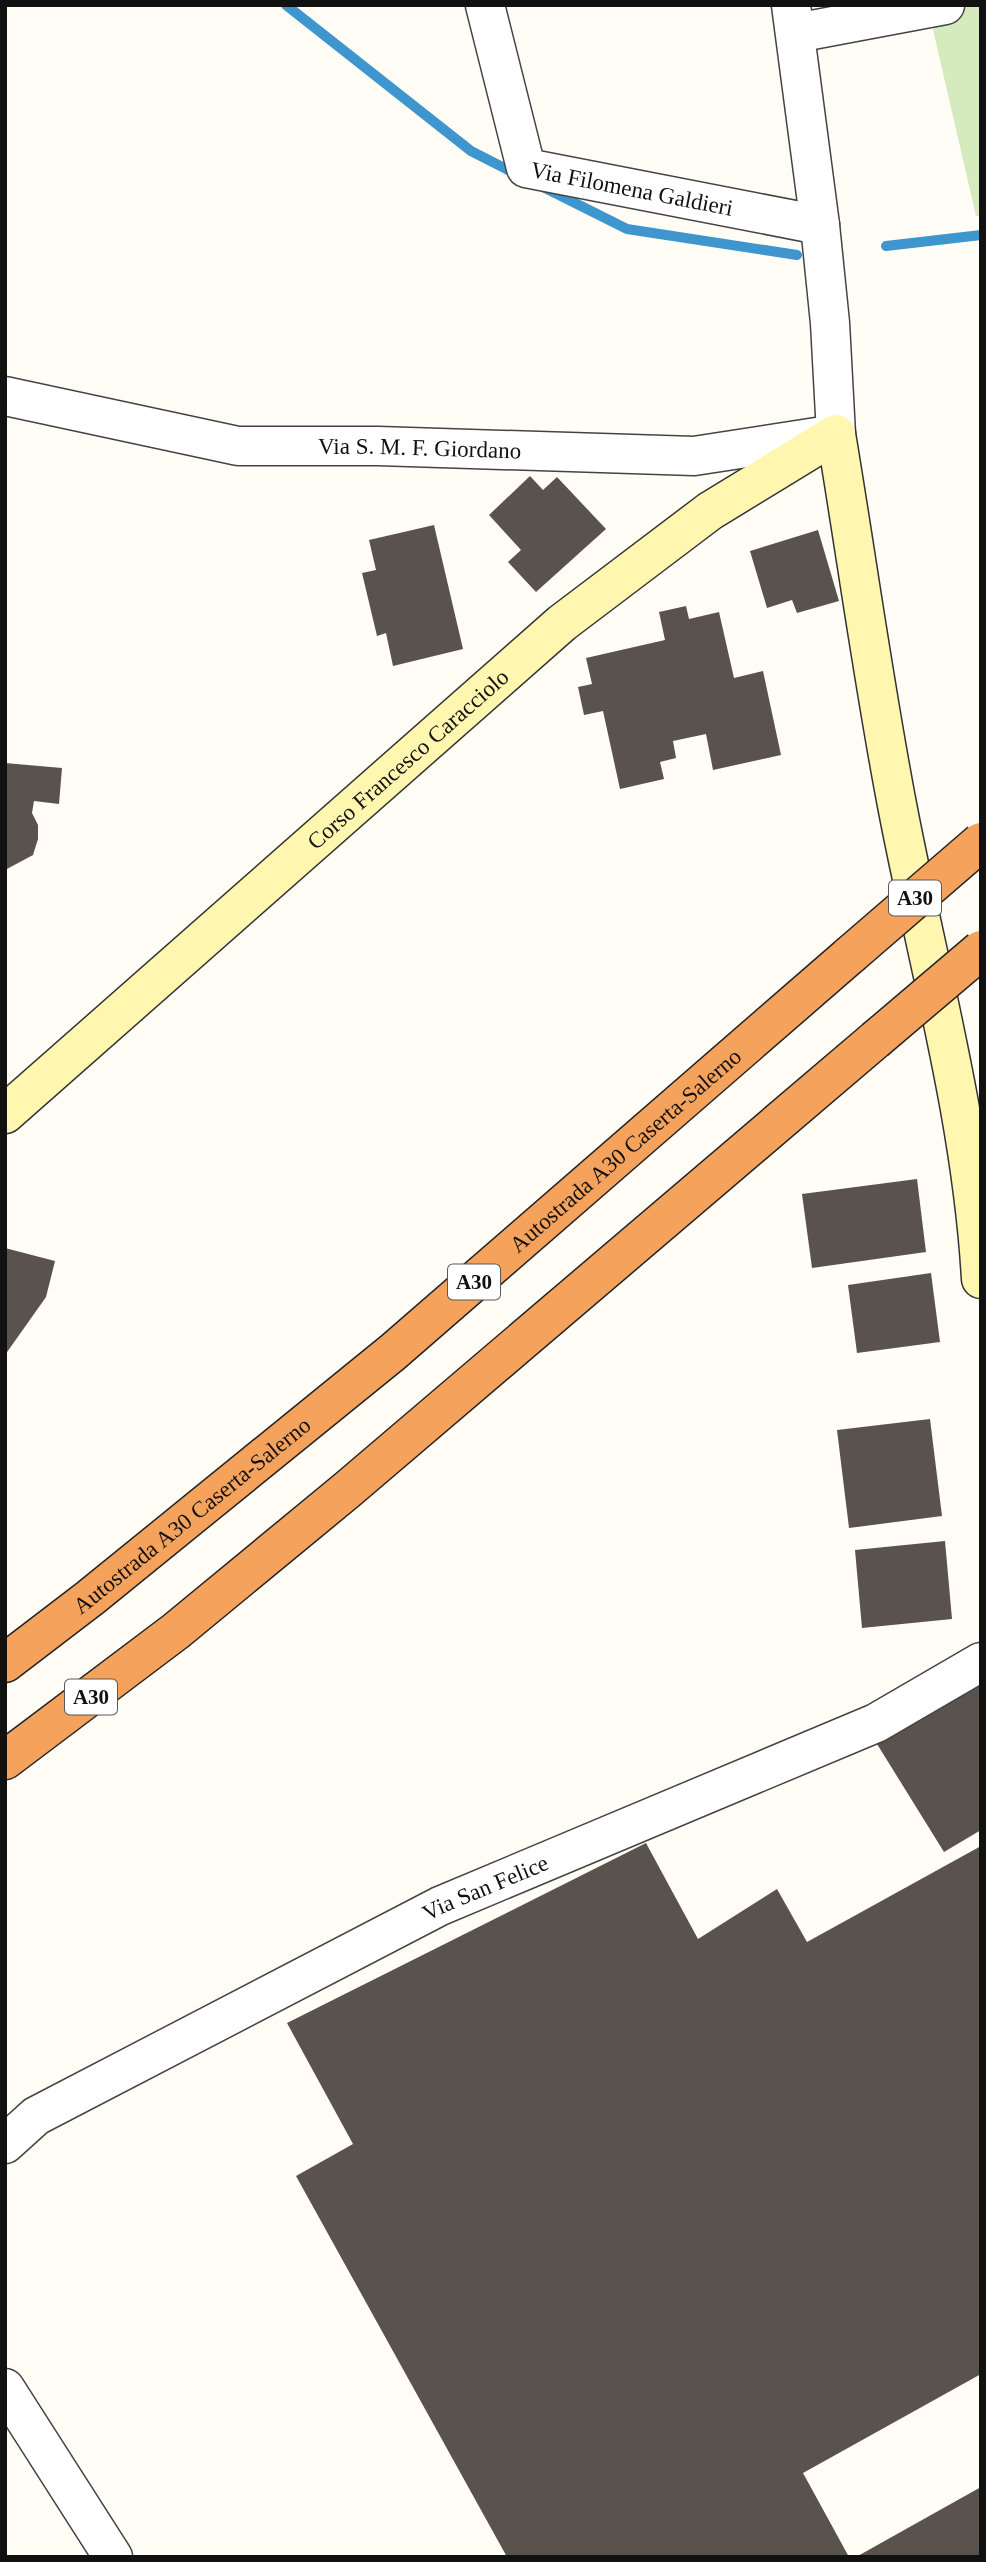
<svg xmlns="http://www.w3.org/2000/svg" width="986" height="2562" font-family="Georgia,serif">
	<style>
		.green { fill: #d5ebbd }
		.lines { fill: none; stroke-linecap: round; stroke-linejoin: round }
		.stream { stroke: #3f96cf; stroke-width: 10 }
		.building { fill: #5a524d }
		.street-casing { stroke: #444; stroke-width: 41 }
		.secondary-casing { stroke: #333; stroke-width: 41 }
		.highway-casing { stroke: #222; stroke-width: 41 }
		.street { stroke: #fff; stroke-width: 38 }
		.secondary { stroke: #fff6b0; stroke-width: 38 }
		.highway { stroke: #f5a25d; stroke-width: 38 }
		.highway-bridge-casing { stroke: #222; stroke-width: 41; stroke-linecap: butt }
		.highway-bridge { stroke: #f5a25d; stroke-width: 38 }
		.labels { text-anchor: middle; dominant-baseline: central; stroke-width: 7; stroke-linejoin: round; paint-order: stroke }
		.shield { fill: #fff; stroke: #585858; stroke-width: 2 }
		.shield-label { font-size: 21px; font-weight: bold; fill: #111 }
		.street-label { font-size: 23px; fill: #111; stroke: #fff }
	</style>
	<rect width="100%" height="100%" fill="#fffdf5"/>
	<path class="green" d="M 945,5 L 981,5 L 981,215 L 976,216 L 928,8 Z"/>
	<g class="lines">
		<path class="stream" d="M 286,5 L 471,151 L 518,175
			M 545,188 L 627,229 L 797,255
			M 886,246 L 981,235"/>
	</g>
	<path class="building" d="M 530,476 L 543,490 L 557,477 L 606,529 L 536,592 L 508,562 L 521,550 L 489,515 Z
		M 434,525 L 463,649 L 393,666 L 386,633 L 377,636 L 362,573 L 376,570 L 369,540 Z
		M 818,530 L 839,601 L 797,613 L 792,600 L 767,608 L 750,551 Z
		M 686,606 L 689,619 L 719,612 L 734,678 L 763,671 L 781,755 L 713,770 L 706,734 L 673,741 L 676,758 L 660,762 L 664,779 L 620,789 L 603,711 L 584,715 L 578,687 L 592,684 L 586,658 L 665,640 L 659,612 Z
		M 5,763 L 62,768 L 59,804 L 34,801 L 32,813 L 38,825 L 38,839 L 33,855 L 5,870 Z
		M 917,1179 L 926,1252 L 812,1268 L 802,1194 Z
		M 5,1248 L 55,1261 L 46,1297 L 5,1355 Z
		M 931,1273 L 940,1342 L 857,1353 L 848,1285 Z
		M 930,1419 L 942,1516 L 849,1528 L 837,1430 Z
		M 945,1541 L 952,1619 L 862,1628 L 855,1550 Z
		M 981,1685 L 981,1830 L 944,1852 L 877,1744 Z
		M 646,1843 L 698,1939 L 777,1889 L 807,1942 L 981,1846 L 981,2374 L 803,2473 L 849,2557 L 507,2557 L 296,2176 L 353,2144 L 287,2023 Z
		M 981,2487 L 981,2557 L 856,2557 Z"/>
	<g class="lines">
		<defs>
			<g id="street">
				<path id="s1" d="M 485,5 L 526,168 L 820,225"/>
				<path d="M 796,33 L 945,5"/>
				<path id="s2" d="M 5,396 L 238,446 L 378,446 L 694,456 L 836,434 L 830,323 L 820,225 L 791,5"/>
				<path id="s3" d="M 5,2144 L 36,2116 L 440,1906 L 876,1723 L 981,1662"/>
				<path d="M 5,2388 L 113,2557"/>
			</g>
			<g id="secondary">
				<path id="s4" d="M 5,1114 L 562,623 L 710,511 L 836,434 C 857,560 874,686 898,810 C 928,966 972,1120 981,1279"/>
			</g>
			<g id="highway">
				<path id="s5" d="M 5,1663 L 90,1598 L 393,1352 L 850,955"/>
				<path d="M 5,1760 L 176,1631 L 347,1490 L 875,1040"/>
			</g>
		</defs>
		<use href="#street" class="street-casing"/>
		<use href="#secondary" class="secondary-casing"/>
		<use href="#highway" class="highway-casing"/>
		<use href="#street" class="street"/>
		<use href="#secondary" class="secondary"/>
		<use href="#highway" class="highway"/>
		<defs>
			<path id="highway-bridge" d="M 850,955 L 981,842
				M 875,1040 L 981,950"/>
		</defs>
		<use href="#highway-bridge" class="highway-bridge-casing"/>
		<use href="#highway-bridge" class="highway-bridge"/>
	</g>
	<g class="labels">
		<g class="shield">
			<rect x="889" y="880.5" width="52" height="35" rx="5"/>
			<rect x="448" y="1264.5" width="52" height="35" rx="5"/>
			<rect x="65" y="1679.5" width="52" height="35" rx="5"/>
		</g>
		<g class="shield-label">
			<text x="915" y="898">A30</text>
			<text x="474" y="1282">A30</text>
			<text x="91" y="1697">A30</text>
		</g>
		<g class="street-label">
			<text stroke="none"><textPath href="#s1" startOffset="276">Via Filomena Galdieri</textPath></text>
			<text stroke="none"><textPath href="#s2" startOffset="420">Via S. M. F. Giordano</textPath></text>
			<text stroke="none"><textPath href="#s4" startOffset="537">Corso Francesco Caracciolo</textPath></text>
			<text stroke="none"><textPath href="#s5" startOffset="805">Autostrada A30 Caserta-Salerno</textPath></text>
			<text stroke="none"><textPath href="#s5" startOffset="238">Autostrada A30 Caserta-Salerno</textPath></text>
			<text stroke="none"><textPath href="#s3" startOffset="546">Via San Felice</textPath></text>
		</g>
	</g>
	<rect width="986" height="2562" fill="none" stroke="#111111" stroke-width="14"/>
</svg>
